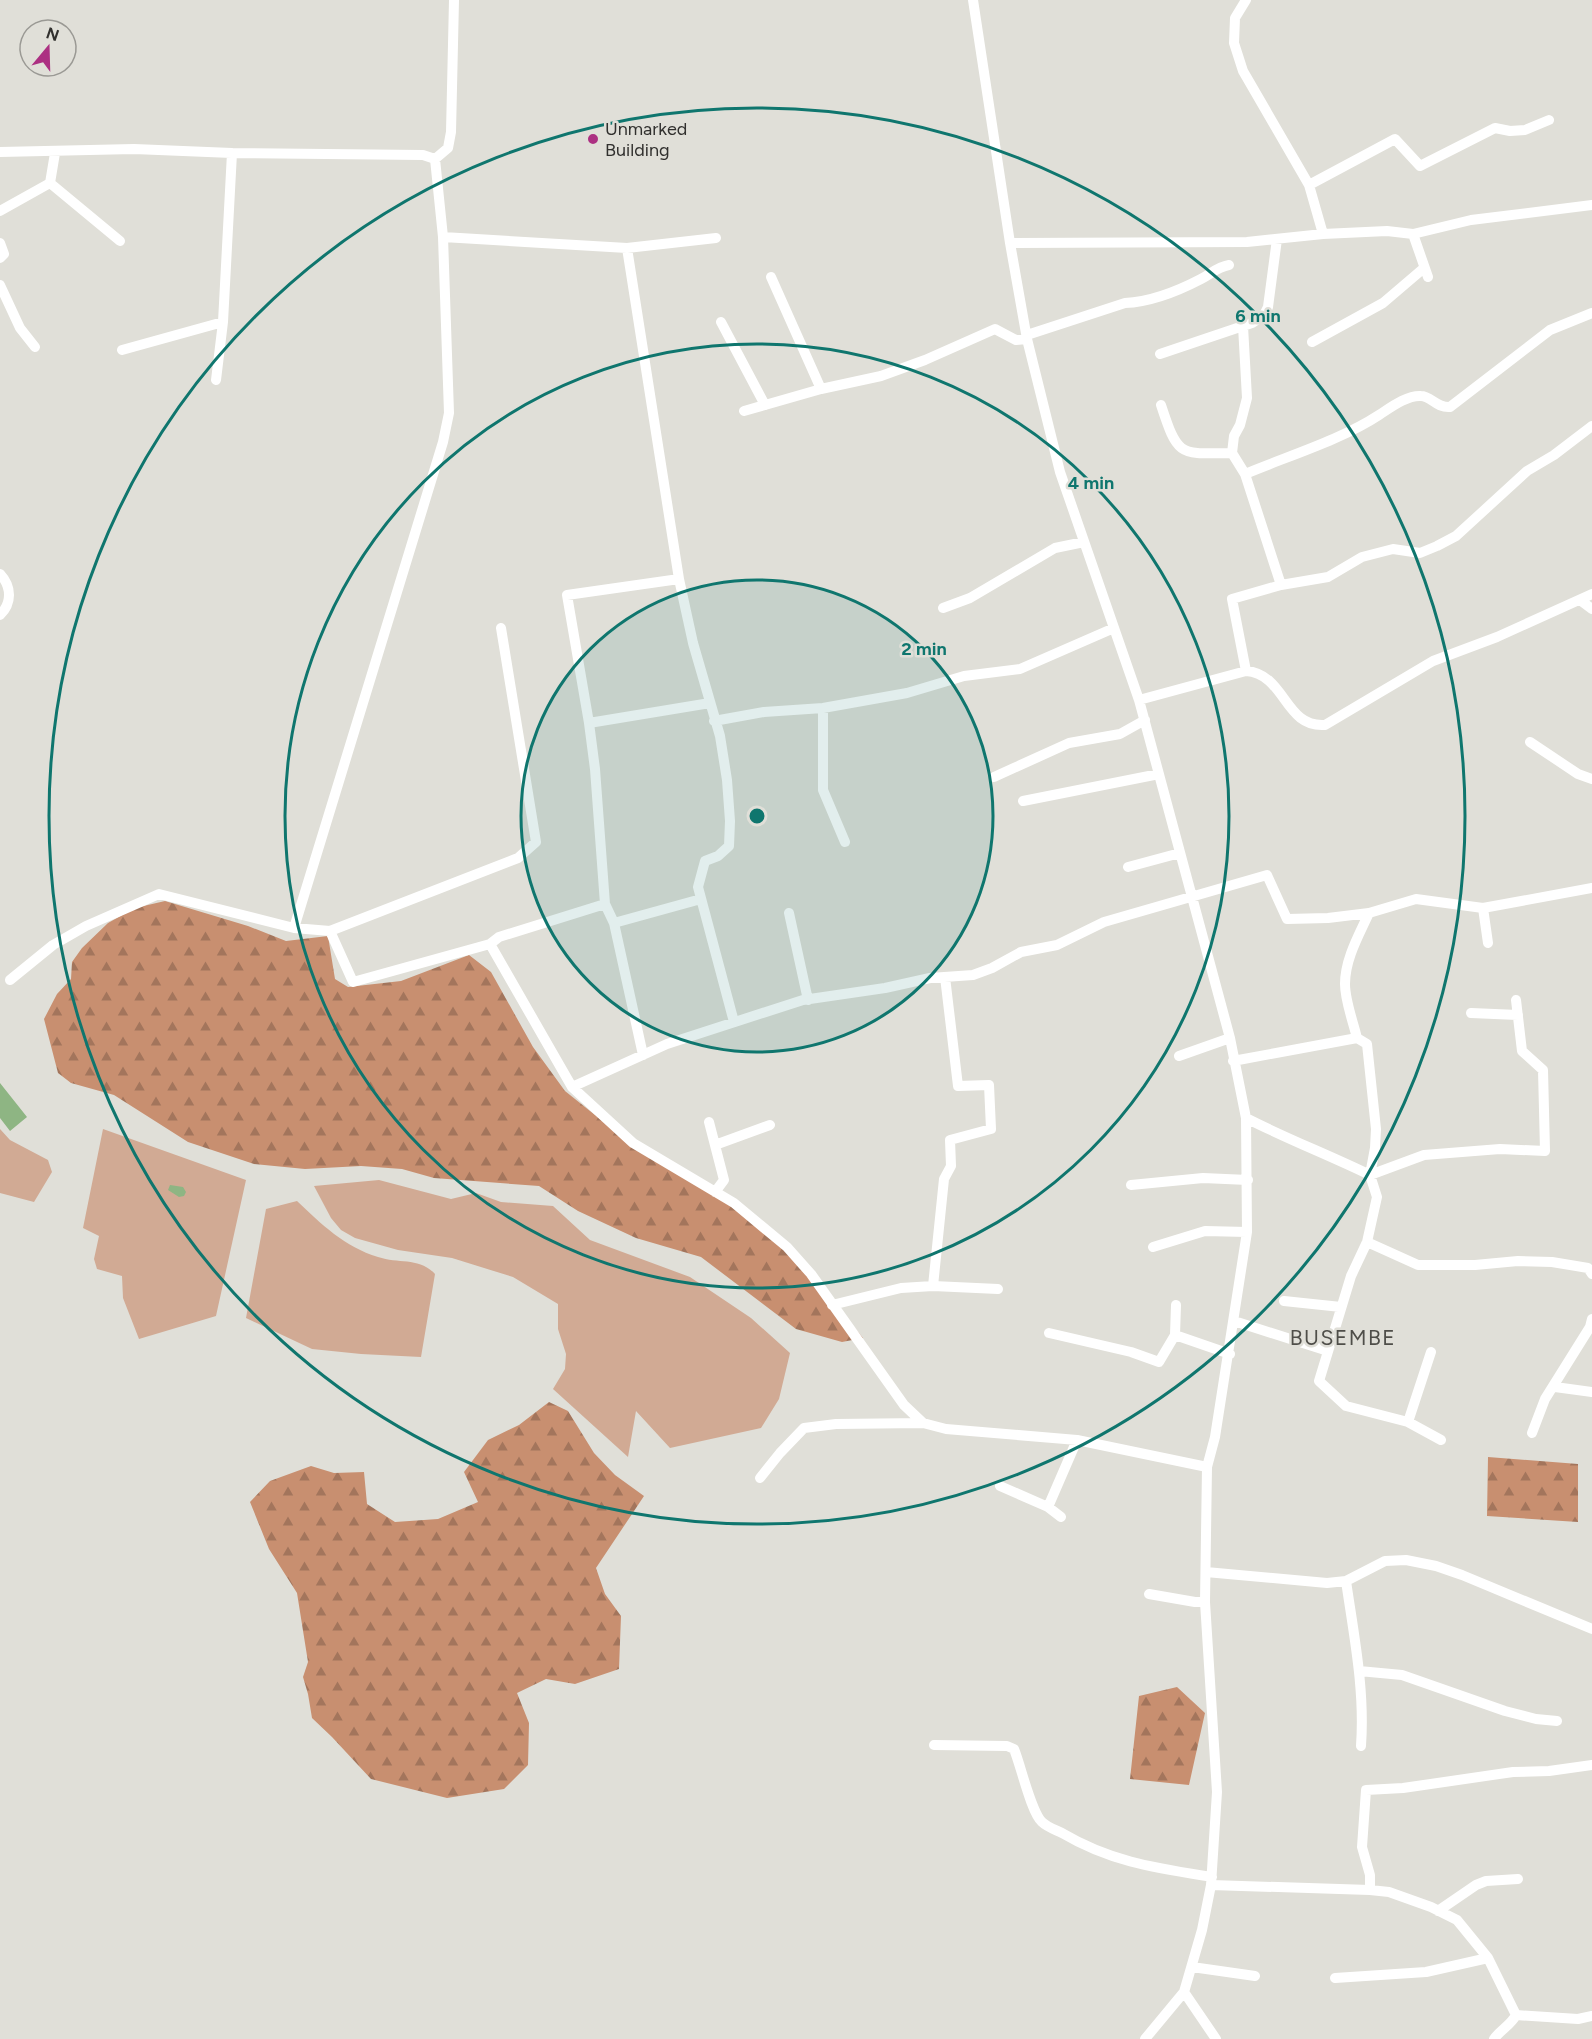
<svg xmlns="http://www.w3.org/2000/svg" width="1592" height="2039" font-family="Figtree,sans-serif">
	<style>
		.green { fill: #d1aa94 }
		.forest { fill: url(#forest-firs) }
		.water { fill: #8eb583 }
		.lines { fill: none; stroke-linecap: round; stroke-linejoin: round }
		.minor { stroke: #fff; stroke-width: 10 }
		.ring { fill: none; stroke: #0f766e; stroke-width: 3 }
		.poi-dot { fill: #ac3082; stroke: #e0dfd8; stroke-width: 2 }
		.labels { text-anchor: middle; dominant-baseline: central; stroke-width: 5; stroke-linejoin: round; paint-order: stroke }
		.poi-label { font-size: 18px; fill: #31302e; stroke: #e0dfd8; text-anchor: start }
		.quarter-label { font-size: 21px; letter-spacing: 1.5px; fill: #4f4e49; stroke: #e0dfd8 }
		.centre { fill: #0f766e; stroke: #e0dfd8; stroke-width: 3 }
		.ring-label { font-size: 18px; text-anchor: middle; font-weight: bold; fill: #0f766e; stroke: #e0dfd8; stroke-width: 5; stroke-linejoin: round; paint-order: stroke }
	</style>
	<defs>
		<pattern id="forest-firs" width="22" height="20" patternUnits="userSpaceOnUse" patternTransform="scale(1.5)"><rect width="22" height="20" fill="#c88f70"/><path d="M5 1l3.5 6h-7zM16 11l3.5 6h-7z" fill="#a3755c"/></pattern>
	</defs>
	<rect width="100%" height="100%" fill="#e0dfd8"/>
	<path class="green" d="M 0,1129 L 10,1140 L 48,1160 L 52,1172 L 34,1202 L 0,1193 Z
		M 103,1129 L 246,1180 L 216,1316 L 139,1339 L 123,1298 L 122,1276 L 97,1269 L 94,1259 L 99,1236 L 83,1228 Z
		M 379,1180 L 451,1199 L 476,1193 L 501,1202 L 553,1206 L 590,1240 L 690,1277 L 751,1318 L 790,1353 L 779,1399 L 761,1428 L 670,1448 L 636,1411 L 628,1457 L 553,1389 L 565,1369 L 566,1354 L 558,1329 L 558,1304 L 513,1277 L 452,1258 L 398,1250 L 355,1238 L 341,1230 L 331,1218 L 314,1186 Z
		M 297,1201 C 321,1224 345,1247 378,1257 C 399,1264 419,1257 435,1274 L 421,1357 L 361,1354 L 312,1349 L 246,1318 L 266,1209 Z"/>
	<path class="forest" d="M 165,901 L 248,926 L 286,941 L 328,936 L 335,979 L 348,987 L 401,981 L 469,955 L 491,972 L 533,1047 L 565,1091 L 635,1147 L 688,1175 L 792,1251 L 863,1338 L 842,1342 L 796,1329 L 701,1257 L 636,1238 L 578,1211 L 539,1186 L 434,1178 L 402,1169 L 361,1166 L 305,1169 L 254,1164 L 188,1142 L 114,1095 L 71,1083 L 58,1073 L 44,1019 L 57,994 L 71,979 L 72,962 L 82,948 L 108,923 L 135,908 Z
		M 549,1402 L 568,1411 L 594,1453 L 615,1475 L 644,1496 L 596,1568 L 605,1594 L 621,1616 L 619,1669 L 575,1684 L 546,1679 L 517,1693 L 529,1723 L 528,1765 L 504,1789 L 447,1798 L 371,1779 L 332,1737 L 312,1718 L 308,1694 L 303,1677 L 308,1662 L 297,1593 L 269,1549 L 250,1502 L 270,1481 L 311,1466 L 334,1473 L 364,1472 L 367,1504 L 395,1522 L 438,1519 L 478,1502 L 464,1472 L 488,1440 L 519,1425 Z
		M 1488,1457 L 1578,1464 L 1578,1522 L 1487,1516 Z
		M 1177,1687 L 1205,1713 L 1189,1785 L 1130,1779 L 1139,1696 Z"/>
	<path class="water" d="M 0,1083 L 27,1117 L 10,1131 L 0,1118 Z
		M 170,1185 L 183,1187 L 186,1192 L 184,1196 L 179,1197 L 168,1190 Z"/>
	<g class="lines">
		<path class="minor" d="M 973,0 L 1010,243 L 1027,339 L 1060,472 L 1139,700 L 1230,1038 L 1246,1118 L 1247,1232 L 1215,1437 L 1207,1467 L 1205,1602 L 1217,1792 L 1211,1885 L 1202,1930 L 1184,1992 L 1145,2039
			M 1246,0 L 1235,18 L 1234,43 L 1243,71 L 1309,185 L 1323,234
			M 0,152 L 134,149 L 232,153 L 423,155 L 435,159 L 448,148 L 451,132 L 454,0
			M 50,183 L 120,241
			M 50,183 L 55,153
			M 1309,185 L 1395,139 L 1420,166 L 1495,128 L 1510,131 L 1525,130 L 1549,120
			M 0,211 L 50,183
			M 1413,234 L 1428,277
			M 443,237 L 627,248 L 716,238
			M 0,243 L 4,254 L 0,258
			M 1010,243 L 1247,242 L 1323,234 L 1387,231 L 1413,234 L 1471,220 L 1592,205
			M 627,248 L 679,579 L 693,643 L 720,736 L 727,780 L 730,821 L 729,846 L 718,856 L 705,861 L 698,887 L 734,1022
			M 771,277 L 821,389
			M 0,285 L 20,328 L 35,347
			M 721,322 L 765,405
			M 1243,326 L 1247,398 L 1240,425 L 1234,436 L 1232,453 L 1245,474 L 1281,585
			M 1027,335 L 1125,303 C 1150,302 1178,291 1201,279 C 1211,274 1217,267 1229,265
			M 1312,342 L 1383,303 L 1424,268
			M 122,350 L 223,322
			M 1160,354 L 1252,323 L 1264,315 L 1268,307 L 1277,239
			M 216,380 L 223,322 L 232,153
			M 1161,405 C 1178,457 1179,454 1232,453
			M 744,411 L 821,389 L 881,376 L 925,360 L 995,329 L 1016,340 L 1027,339
			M 1245,474 C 1288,456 1341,440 1379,415 C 1390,408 1407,395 1421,396 C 1431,396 1436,408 1450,407 L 1550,330 L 1592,313
			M 0,574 C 12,587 12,603 0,615
			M 1580,600 L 1592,609
			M 943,608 L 970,598 L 1055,548 L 1084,542
			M 1246,671 L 1232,599 L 1281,585 L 1328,577 L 1362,557 L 1393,549 L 1420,553 L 1437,546 L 1456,536 L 1527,471 L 1554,455 L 1592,426
			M 1139,700 L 1246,671 C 1286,674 1284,728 1325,725 L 1433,661 L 1497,637 L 1592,594
			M 823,708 L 823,790 L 845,842
			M 714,721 L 764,712 L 823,708 L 907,693 L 964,676 L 1020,669 L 1114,628
			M 589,723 L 710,703
			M 1530,742 L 1578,774 L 1592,779
			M 994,777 L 1069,743 L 1120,734 L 1145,720
			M 1023,801 L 1159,774
			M 1128,867 L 1180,853
			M 1483,908 L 1488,943
			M 789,913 L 808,1000
			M 614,923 L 701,899
			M 294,928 L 443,442 L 449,413 L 443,237 L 435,159
			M 330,931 L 518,858 L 536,842 L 501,628
			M 490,944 L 572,1087 L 633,1143 L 734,1203 L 787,1247 L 811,1274 L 904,1405 L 923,1423 L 946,1429 L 1077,1440 L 1207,1467
			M 10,980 L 53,945 L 86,926 L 159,894 L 294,928 L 330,931 L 353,982 L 490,944 L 499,937 L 605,904
			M 1471,1013 L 1518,1015
			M 1357,1038 C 1353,1021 1345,1001 1345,984 C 1345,959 1359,935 1369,913
			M 643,1055 L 614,923 L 605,904 L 595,769 L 589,723 L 567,595 L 679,579
			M 1179,1056 L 1230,1038
			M 1233,1061 L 1357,1038 L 1367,1044 L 1376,1129 L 1375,1148 L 1370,1175 L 1377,1197 L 1367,1242 L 1351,1276 L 1319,1381 L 1346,1406 L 1408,1422 L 1441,1440
			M 572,1087 L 667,1044 L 803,1000 L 885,988 L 930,978 L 973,975 L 992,968 L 1021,952 L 1057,945 L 1104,922 L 1267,875 L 1287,919 L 1328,918 L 1369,913 L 1416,899 L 1483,908 L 1592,888
			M 1246,1118 C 1287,1139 1329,1155 1370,1175 L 1424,1155 L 1500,1149 L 1545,1151 L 1543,1070 L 1522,1051 L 1516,1000
			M 709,1122 L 724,1180 L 715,1192
			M 715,1145 L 770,1125
			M 1131,1185 L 1203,1178 L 1248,1180
			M 1367,1242 L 1418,1265 L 1475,1265 L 1518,1261 L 1552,1262 L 1588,1268 L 1592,1274
			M 1153,1247 L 1205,1231 L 1247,1232
			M 933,1286 L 944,1179 L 951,1166 L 950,1140 L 991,1129 L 989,1085 L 958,1086 L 945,977
			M 1284,1301 L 1341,1307
			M 832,1305 L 901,1288 L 933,1286 L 998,1289
			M 1234,1321 L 1328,1351
			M 1049,1333 L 1131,1352 L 1159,1362 L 1175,1335 L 1176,1305
			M 1175,1335 L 1230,1354
			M 1555,1387 L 1592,1392
			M 1408,1422 L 1431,1352
			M 1532,1433 L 1545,1399 L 1590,1327 L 1592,1319
			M 760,1478 L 780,1453 L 804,1428 L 836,1424 L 923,1423
			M 1000,1486 L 1048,1507 L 1061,1517
			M 1048,1507 L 1077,1440
			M 1206,1572 L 1327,1583 L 1346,1581 L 1385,1561 L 1406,1560 L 1436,1566 L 1462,1575 L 1592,1629
			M 1346,1581 C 1354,1636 1365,1690 1361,1746
			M 1149,1594 L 1195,1602 L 1205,1602
			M 1359,1671 L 1402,1675 L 1505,1711 L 1536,1719 L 1557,1721
			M 934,1745 L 1007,1746 L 1014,1749 C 1021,1766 1031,1812 1042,1822 C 1047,1827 1056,1830 1062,1833 C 1111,1862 1156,1868 1212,1877
			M 1211,1885 L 1370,1890 L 1389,1892 L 1431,1907 L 1457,1920 L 1488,1958 L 1516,2015 L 1578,2019 L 1592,2016
			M 1370,1890 L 1370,1875 L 1362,1847 L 1366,1790 L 1403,1788 L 1513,1772 L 1549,1771 L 1592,1765
			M 1438,1911 L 1476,1885 L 1486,1881 L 1518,1879
			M 1192,1967 L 1255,1976
			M 1335,1978 L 1426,1972 L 1488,1958
			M 1184,1992 L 1216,2039
			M 1494,2039 C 1500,2030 1511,2025 1516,2015"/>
	</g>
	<circle cx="757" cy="816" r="236" fill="#0f766e" fill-opacity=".12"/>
	<g class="ring">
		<circle cx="757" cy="816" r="236"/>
		<circle cx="757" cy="816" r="472"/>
		<circle cx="757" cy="816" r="708"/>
	</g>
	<circle class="poi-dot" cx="593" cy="139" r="6"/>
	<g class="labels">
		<g class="poi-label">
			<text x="605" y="129">Unmarked<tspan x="605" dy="21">Building</tspan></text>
		</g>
		<g class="quarter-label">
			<text x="1343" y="1337">BUSEMBE</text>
		</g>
	</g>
	<circle cx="757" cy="816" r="9" class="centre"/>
	<g class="ring-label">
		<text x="1258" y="322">6 min</text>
		<text x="1091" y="489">4 min</text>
		<text x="924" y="655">2 min</text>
	</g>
	<g transform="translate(48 48) rotate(19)"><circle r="28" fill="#e0dfd8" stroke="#9a9994" stroke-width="1.5"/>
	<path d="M0-4.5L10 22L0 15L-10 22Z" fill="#ac3082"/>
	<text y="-9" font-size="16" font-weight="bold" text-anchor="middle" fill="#31302e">N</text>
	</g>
</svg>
